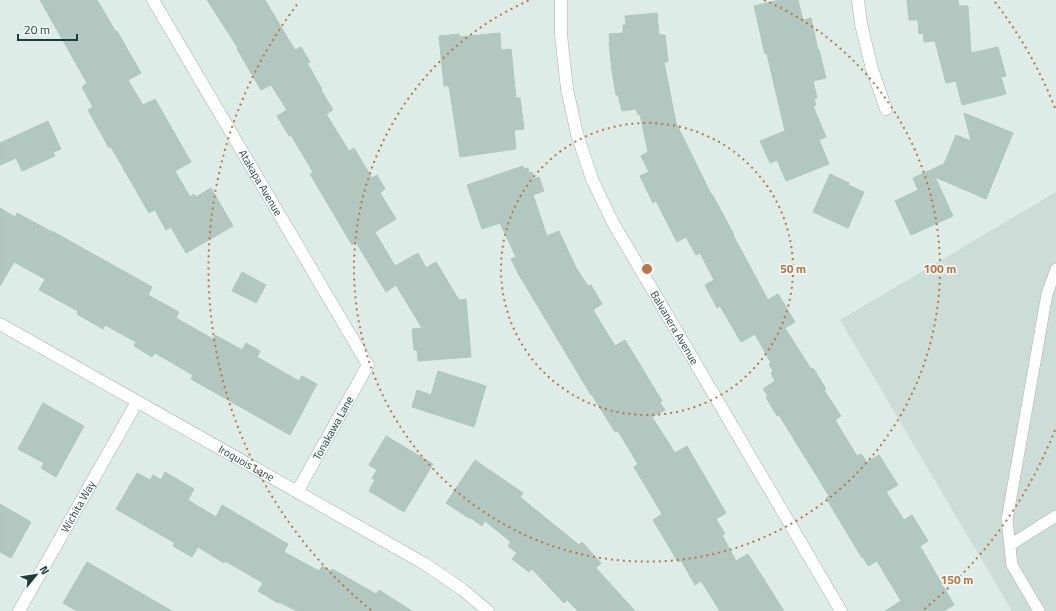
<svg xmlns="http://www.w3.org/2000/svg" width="1056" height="611" font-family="'Titillium Web',sans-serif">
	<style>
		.built { fill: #ccdcd6 }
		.building { fill: #b3c7c1; stroke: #b0c6bf }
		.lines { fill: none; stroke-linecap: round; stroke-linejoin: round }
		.lane-casing { stroke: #a1b4af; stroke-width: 12 }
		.street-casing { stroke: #a1b4af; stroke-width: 13 }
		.lane { stroke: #fff; stroke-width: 11 }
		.street { stroke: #fff; stroke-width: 12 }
		.ring { fill: none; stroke: #bc7444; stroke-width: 2; stroke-dasharray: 2 4 }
		.labels { text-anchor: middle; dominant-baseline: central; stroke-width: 3.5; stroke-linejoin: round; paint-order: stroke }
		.street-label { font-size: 11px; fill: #1e3d38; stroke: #eff8f5 }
		.centre { fill: #bc7444; stroke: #eff8f5; stroke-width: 2 }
		.ring-label { font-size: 12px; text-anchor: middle; font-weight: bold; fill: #bc7444; stroke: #eff8f5; stroke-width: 3.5; stroke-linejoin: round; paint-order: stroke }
	</style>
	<rect width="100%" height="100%" fill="#deece7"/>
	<path class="built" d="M 1056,192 L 1056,611 L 1012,611 L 840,320 Z"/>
	<path class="building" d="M 40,0 L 97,0 L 116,32 L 117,31 L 141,73 L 128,80 L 143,105 L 155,99 L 191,162 L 175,171 L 190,197 L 194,194 L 196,197 L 211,188 L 233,226 L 186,253 L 171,227 L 166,230 L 155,210 L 149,213 L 111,147 L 109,148 L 88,110 L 93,107 L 82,87 L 87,83 Z
		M 207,0 L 265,0 L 295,50 L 301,47 L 310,62 L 307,63 L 322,89 L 321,90 L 333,110 L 326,114 L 349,151 L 354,148 L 372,178 L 377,175 L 385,189 L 380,193 L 396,219 L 375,232 L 395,266 L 418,253 L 426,268 L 436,262 L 459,300 L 466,299 L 471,357 L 418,361 L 417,350 L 414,350 L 412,329 L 422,328 L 396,285 L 386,292 L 356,242 L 352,245 L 310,174 L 313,172 L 291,135 L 289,136 L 277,116 L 287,110 L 271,85 L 261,90 L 237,49 L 238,48 Z
		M 780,0 L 798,0 L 803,20 L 811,18 L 818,50 L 819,50 L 826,78 L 813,81 L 817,98 L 814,99 L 816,105 L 813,106 L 826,137 L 819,140 L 829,164 L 786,181 L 777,160 L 770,163 L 760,141 L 785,131 L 767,54 L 765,54 L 754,6 Z
		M 907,0 L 958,0 L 959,6 L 968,6 L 971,53 L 998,47 L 1006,76 L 1001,77 L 1006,94 L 962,105 L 956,81 L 946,83 L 935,41 L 924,42 L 923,33 L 919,34 L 918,20 L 909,20 Z
		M 657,13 L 659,35 L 665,35 L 668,62 L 664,62 L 676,123 L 711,194 L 712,194 L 734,235 L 733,235 L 768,300 L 778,294 L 795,322 L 785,328 L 811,369 L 813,368 L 826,389 L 824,390 L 841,416 L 835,420 L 857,456 L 861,454 L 867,462 L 879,455 L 898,485 L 886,492 L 904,520 L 912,515 L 928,541 L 920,546 L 954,605 L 944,611 L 885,611 L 901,601 L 877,561 L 868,566 L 863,557 L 862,558 L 826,498 L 829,496 L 779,415 L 777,416 L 766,397 L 768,396 L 763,389 L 775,381 L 771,373 L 773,371 L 769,364 L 771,363 L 755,334 L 741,342 L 720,306 L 717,308 L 705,285 L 714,280 L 700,253 L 696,255 L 686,237 L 677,242 L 656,201 L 653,203 L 640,176 L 649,172 L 641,156 L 648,152 L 640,114 L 638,115 L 636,109 L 622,111 L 618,95 L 616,95 L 612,71 L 609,43 L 610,43 L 609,34 L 623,33 L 623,25 L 626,25 L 625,16 Z
		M 500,33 L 501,50 L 511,49 L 516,98 L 520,98 L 524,129 L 514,130 L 516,149 L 460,157 L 449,86 L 444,86 L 439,36 L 459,34 L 459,37 Z
		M 964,113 L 1013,133 L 986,199 L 935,177 L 953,216 L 911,235 L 895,201 L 918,190 L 913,178 L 944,164 L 956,135 L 971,141 Z
		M 48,121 L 61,149 L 53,152 L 55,156 L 22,171 L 16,158 L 0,165 L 0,143 Z
		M 523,166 L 524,169 L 528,168 L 529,173 L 532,172 L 534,179 L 539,177 L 544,191 L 533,195 L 547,236 L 559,231 L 576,268 L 588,286 L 591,285 L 602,304 L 593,310 L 615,346 L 625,340 L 662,401 L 660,403 L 665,410 L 652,417 L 675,453 L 687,446 L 726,513 L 716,519 L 725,534 L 722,535 L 736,561 L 748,554 L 784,611 L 720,611 L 701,581 L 695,585 L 681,560 L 678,562 L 653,520 L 662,514 L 634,467 L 638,464 L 618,431 L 615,432 L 592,395 L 591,395 L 519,275 L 511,259 L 516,257 L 500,223 L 482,229 L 467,185 Z
		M 830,174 L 849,183 L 848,185 L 864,192 L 848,228 L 813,212 Z
		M 0,208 L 15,217 L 17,213 L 52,232 L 52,231 L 152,287 L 148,295 L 179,312 L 176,318 L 213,339 L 215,335 L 242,350 L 246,343 L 260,351 L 257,357 L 299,381 L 302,376 L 317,384 L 290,435 L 191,379 L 193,375 L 155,353 L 152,357 L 134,346 L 136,342 L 105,325 L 103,329 L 77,314 L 78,311 L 39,290 L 45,279 L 14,262 L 0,286 Z
		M 242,272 L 266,285 L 256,303 L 232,291 Z
		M 438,371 L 486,386 L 474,427 L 412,407 L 417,390 L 431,395 Z
		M 43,403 L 84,426 L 56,477 L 41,468 L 44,463 L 18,449 Z
		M 386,436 L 433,464 L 404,512 L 369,491 L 375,480 L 372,478 L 377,470 L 369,465 Z
		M 475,460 L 523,493 L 520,497 L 579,545 L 582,542 L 601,563 L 596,568 L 635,611 L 578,611 L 567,600 L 564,603 L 532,569 L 529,572 L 512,559 L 517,553 L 508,546 L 511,542 L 485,521 L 482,526 L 471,518 L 470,519 L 446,503 Z
		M 165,472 L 194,489 L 188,500 L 216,517 L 222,505 L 288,544 L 284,552 L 319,571 L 322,566 L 331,571 L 332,569 L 376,594 L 379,590 L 412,611 L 297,611 L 279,602 L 278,603 L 258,591 L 263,583 L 225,561 L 224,563 L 198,547 L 192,557 L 173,546 L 175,543 L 116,509 L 137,473 L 150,480 L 153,475 L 161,480 Z
		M 0,504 L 31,522 L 11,558 L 0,552 Z
		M 87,562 L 172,611 L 77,611 L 63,603 Z"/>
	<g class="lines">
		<defs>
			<path id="lane" d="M 1010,545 L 1056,516
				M 1039,611 L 1012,565 L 1007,520 L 1047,294 L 1056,269"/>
			<g id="street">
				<path id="s1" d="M 153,0 L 368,365 L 297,492"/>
				<path id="s2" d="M 561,0 L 561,35 L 567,89 L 577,134 L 592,179 L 612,221 L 841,611"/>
				<path d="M 858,0 L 861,24 L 872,69 L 886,109"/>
				<path id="s3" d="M 0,324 L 425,564 L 463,590 L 488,611"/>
				<path id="s4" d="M 19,611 L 137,402"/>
			</g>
		</defs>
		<use href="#lane" class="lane-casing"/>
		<use href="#street" class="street-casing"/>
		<use href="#lane" class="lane"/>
		<use href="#street" class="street"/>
	</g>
	<g class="ring">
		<circle cx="647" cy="269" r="146"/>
		<path d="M764 0A293 293 0 1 1 530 0"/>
		<path d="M1055 430A439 439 0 0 1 923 610M371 610A439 439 0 0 1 299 2M995 2A439 439 0 0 1 1055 108"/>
	</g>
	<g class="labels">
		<g class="street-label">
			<text stroke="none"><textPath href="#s1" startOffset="212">Atakapa Avenue</textPath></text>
			<text stroke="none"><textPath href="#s2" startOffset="353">Balvanera Avenue</textPath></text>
			<text transform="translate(333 428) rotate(-61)">Tonakawa Lane</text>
			<text stroke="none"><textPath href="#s3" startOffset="283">Iroquois Lane</textPath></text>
			<text stroke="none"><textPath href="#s4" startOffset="120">Wichita Way</textPath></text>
		</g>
	</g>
	<circle cx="647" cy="269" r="6" class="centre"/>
	<g class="ring-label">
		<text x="793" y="273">50 m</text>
		<text x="940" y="273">100 m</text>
		<text x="957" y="584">150 m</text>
	</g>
	<g transform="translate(36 575) rotate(60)" stroke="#eff8f5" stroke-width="3" paint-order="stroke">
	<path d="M0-3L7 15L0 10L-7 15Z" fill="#1e3d38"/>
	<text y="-6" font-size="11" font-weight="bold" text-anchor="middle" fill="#1e3d38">N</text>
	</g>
	<path d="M18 34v6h59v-6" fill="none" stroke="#1e3d38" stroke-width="2"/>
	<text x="24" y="34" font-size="12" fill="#1e3d38" stroke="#eff8f5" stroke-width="3" paint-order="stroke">20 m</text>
</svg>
